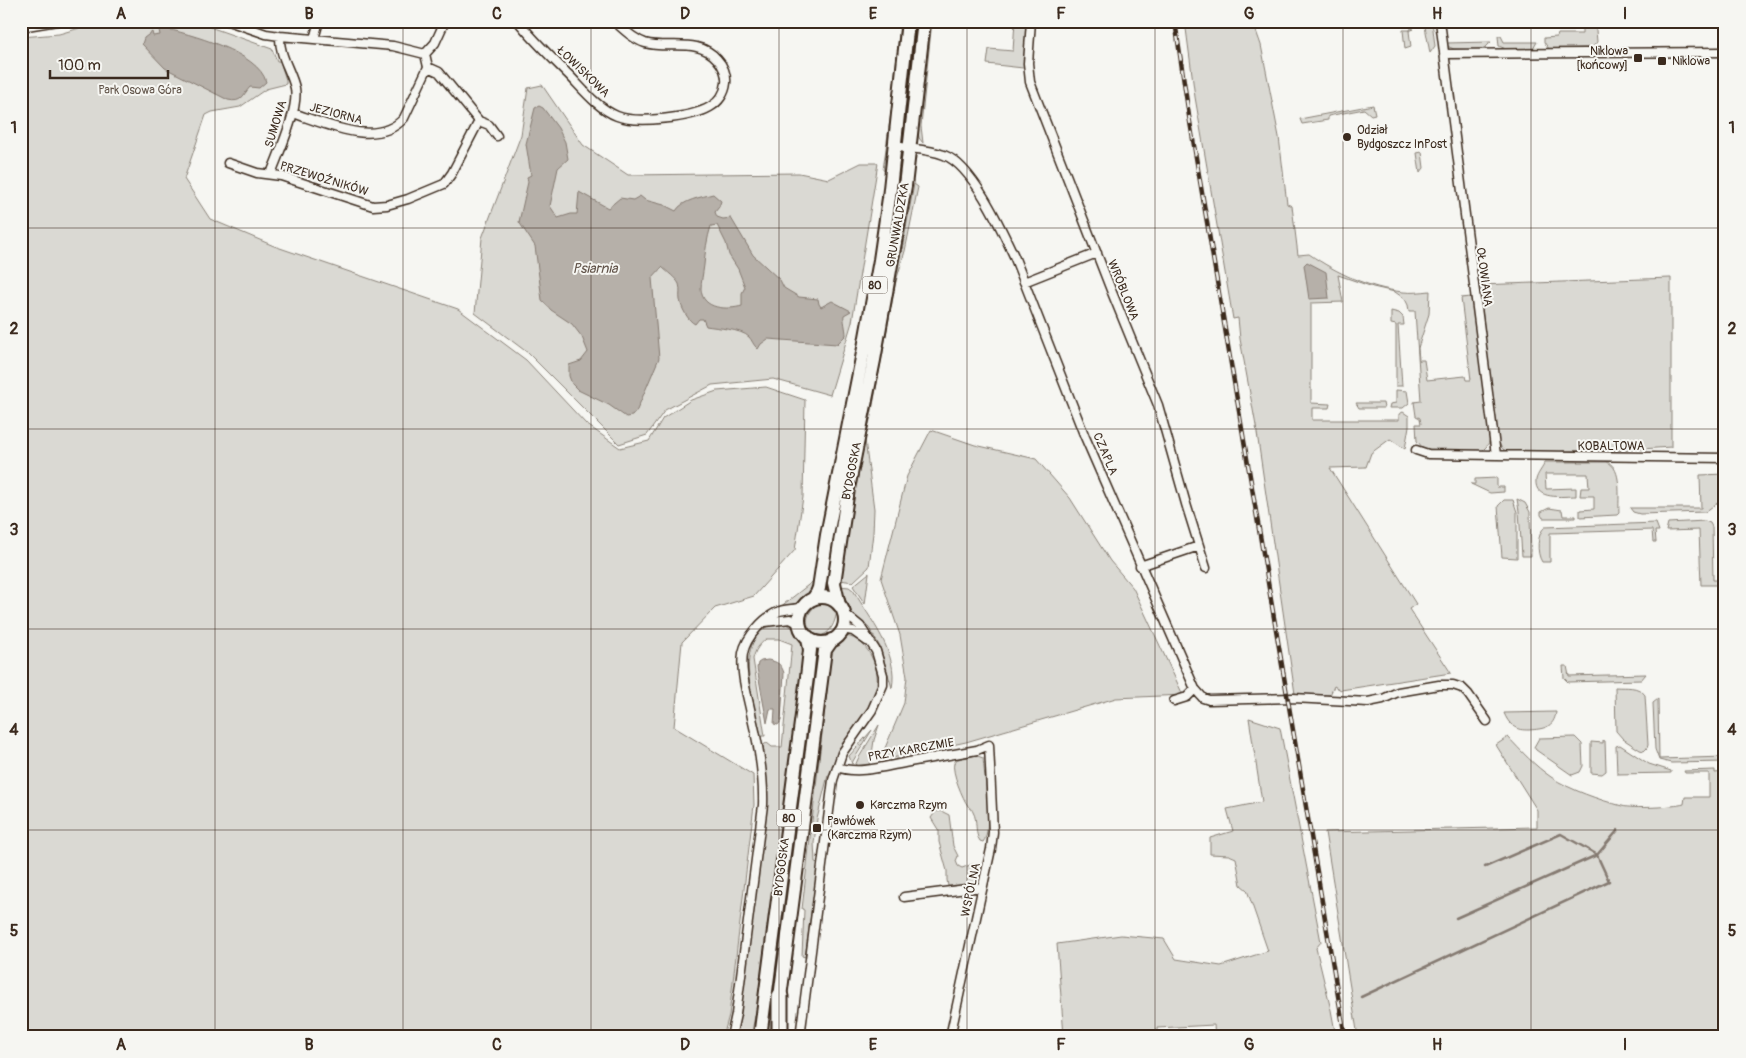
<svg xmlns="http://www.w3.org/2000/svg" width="1746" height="1058" font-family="Pangolin,sans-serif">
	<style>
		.green { fill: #dad9d3; stroke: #8a8278 }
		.water { fill: #b6b0a9; stroke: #857a71; fill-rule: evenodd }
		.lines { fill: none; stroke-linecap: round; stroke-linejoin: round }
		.stream { stroke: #857a71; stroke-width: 2.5 }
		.street-casing { stroke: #3b2a1e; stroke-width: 11 }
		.primary-casing { stroke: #3b2a1e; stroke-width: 16 }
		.highway-casing { stroke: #3b2a1e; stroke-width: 19 }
		.street { stroke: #f6f6f2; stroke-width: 8 }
		.primary { stroke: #f6f6f2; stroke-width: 12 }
		.highway { stroke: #f6f6f2; stroke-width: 15 }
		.rail-casing { stroke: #3b2a1e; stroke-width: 4.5 }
		.rail { stroke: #f6f6f2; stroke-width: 2.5; stroke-dasharray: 8; stroke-linecap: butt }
		.grid { fill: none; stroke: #3b2a1e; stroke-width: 1; stroke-opacity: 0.55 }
		.poi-dot { fill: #3b2a1e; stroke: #f6f6f2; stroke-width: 2 }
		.labels { text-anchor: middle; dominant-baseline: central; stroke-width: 4; stroke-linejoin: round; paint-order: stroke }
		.shield { fill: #f6f6f2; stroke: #73675e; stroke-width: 1 }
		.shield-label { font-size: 11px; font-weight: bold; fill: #3b2a1e }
		.poi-label { font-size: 12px; fill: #3b2a1e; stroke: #f6f6f2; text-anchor: start }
		.street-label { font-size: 12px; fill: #3b2a1e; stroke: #f6f6f2 }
		.park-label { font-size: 12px; fill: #63564b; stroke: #f6f6f2 }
		.water-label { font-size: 14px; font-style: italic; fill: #605248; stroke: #f6f6f2 }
		.neatline { fill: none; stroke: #3b2a1e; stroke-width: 2 }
		.grid-label { font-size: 16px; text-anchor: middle; font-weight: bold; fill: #3b2a1e }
	</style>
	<rect width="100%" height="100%" fill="#f6f6f2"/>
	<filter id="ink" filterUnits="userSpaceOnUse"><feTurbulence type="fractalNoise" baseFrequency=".02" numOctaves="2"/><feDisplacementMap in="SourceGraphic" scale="10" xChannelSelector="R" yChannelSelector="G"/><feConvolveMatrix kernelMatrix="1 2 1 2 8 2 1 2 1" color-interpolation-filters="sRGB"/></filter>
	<g filter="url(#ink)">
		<path class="green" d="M 104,21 L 193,21 L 272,49 L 277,61 L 280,61 L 286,80 L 286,84 L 266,89 L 240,107 L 212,112 L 206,115 L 184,179 L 210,219 L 274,246 L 458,309 L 526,360 L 586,424 L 620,448 L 649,441 L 663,418 L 691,400 L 717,391 L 766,387 L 805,400 L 803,497 L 795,550 L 754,596 L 715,608 L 682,642 L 674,727 L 753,775 L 754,805 L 729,1015 L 723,1037 L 21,1037 L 21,37 L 59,34 Z
			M 900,21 L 904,21 L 894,96 L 893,97 Z
			M 929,21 L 932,21 L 921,126 L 923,143 L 919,138 L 917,127 Z
			M 1015,21 L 1027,21 L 1023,68 L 987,64 L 989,49 L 1013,51 Z
			M 1185,21 L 1257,21 L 1255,28 L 1261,45 L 1279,137 L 1287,204 L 1292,206 L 1298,255 L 1309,254 C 1337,273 1368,288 1403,292 C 1412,293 1421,292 1430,291 L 1429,314 L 1418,348 L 1419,360 L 1424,360 L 1427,380 L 1465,376 L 1466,380 L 1471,380 L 1461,298 L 1471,297 L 1490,440 L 1487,446 L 1482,451 L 1424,449 L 1417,441 L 1416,424 L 1421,424 L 1420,418 L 1416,416 L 1414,402 L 1421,401 L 1415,311 L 1409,311 L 1408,305 L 1405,299 L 1395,292 L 1373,287 L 1338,275 L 1343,302 L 1311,303 L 1311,403 L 1330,404 L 1329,408 L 1312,408 L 1312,420 L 1399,420 L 1399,414 L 1403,412 L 1409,416 L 1409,426 L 1405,449 L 1390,439 L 1371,453 L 1366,467 L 1330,468 L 1416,604 L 1409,609 L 1451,673 L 1341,690 L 1334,686 L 1330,695 L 1295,694 L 1256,426 L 1240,339 L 1238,318 L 1233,319 L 1195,97 Z
			M 1424,21 L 1432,21 L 1435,46 L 1430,53 Z
			M 1582,24 L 1591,25 L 1596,30 L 1597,42 L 1592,48 L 1549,49 L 1544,42 L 1544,38 L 1557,37 L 1558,34 L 1582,34 Z
			M 1411,28 L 1414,29 L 1409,31 L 1411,47 L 1405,49 L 1403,30 L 1410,30 Z
			M 1498,36 L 1501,36 L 1504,42 L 1537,42 L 1533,49 L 1506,49 L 1499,46 Z
			M 1491,42 L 1486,47 L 1479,50 L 1454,49 L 1449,47 L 1446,43 Z
			M 542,85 L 583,145 L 628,175 L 799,173 L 829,179 L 861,163 L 878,163 L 852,322 L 830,395 L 773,379 L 712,385 L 665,410 L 647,435 L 619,444 L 528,353 L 475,313 L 482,238 L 521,135 L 528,88 Z
			M 892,105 L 894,107 L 887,172 L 883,170 Z
			M 1373,105 L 1375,114 L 1371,115 L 1364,109 L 1328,116 L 1328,120 L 1302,124 L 1300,119 Z
			M 1422,152 L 1424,168 L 1420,173 L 1417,153 Z
			M 914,184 L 918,187 L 905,251 L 896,281 L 871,416 L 865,440 L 874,509 L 873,533 L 869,567 L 853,582 L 840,580 L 843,548 L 893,278 L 902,250 Z
			M 1671,278 L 1671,447 L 1627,450 L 1563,451 C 1552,454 1512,457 1503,449 C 1499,446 1498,439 1497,435 L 1479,285 Z
			M 1391,311 L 1399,313 L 1403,317 L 1404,325 L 1398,325 L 1402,386 L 1396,386 L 1396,325 L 1391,324 Z
			M 1396,390 L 1407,391 L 1409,403 L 1403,408 L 1389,408 L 1390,404 L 1396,403 Z
			M 1356,403 L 1383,403 L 1384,408 L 1359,408 Z
			M 931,430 L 975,445 L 1036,459 L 1070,498 L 1110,561 L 1133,588 L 1183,695 L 1116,698 L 966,742 L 892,758 L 887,757 L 884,753 L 885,748 L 904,703 L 907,677 L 900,635 L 881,579 L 907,476 Z
			M 1545,462 L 1607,462 C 1623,468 1618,498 1619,513 L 1617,515 L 1580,517 L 1580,510 L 1594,509 L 1594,496 L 1580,496 L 1581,488 L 1589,488 L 1588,474 L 1545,474 L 1546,489 L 1576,488 L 1576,496 C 1563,496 1534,501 1536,480 C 1537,474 1543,468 1545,462 Z
			M 1725,474 L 1725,497 L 1705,512 L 1640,514 L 1633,512 L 1630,508 L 1701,508 L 1700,475 Z
			M 1497,478 L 1497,487 L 1504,487 L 1504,492 L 1490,493 L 1471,484 L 1475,484 L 1475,479 Z
			M 1517,499 L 1525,503 L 1530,512 L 1531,556 L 1522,556 L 1519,511 Z
			M 1504,500 L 1513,500 L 1517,512 L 1517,558 L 1502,557 L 1498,506 Z
			M 1549,508 L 1562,510 L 1563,516 L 1576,516 L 1576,518 L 1543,518 L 1541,515 L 1541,512 Z
			M 1705,521 L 1710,523 L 1712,527 L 1713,580 L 1725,580 L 1725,585 L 1701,585 L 1699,530 L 1666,531 L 1668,523 Z
			M 1656,523 L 1659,531 L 1655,531 L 1656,542 L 1653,542 L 1652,530 L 1550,533 L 1550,562 L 1542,562 C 1536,553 1537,533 1545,527 Z
			M 869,573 L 865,604 L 853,586 Z
			M 812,582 L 815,582 C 807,603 794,605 775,611 Z
			M 839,586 L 849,587 L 853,590 C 870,619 899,653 892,688 L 880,647 L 869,628 L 852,613 Z
			M 821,601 L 828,602 L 837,611 C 830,653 798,632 810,612 C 812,608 818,604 821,601 Z
			M 784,622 L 793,628 L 804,647 L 762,978 L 751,1037 L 735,1037 L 765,823 L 767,780 L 763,745 L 767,743 L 772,747 L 782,747 L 792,644 L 779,639 L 766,639 C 759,645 755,650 753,659 L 765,736 L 761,736 C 755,706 734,649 765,628 C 771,624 777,623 784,622 Z
			M 846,636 C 857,638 864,644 870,654 C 890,689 864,713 845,740 C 838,751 834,763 829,775 L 828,775 L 817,819 L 814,843 L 815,862 L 818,863 L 805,957 L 802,956 L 804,910 L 802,909 L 832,646 L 842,637 Z
			M 817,649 L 820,649 L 770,1037 L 765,1037 Z
			M 1563,666 L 1567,666 L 1569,676 L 1646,674 L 1641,680 L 1568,682 L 1564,678 Z
			M 1615,687 C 1626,688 1638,685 1645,695 L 1648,745 L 1647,748 L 1644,751 L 1640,750 L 1623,739 L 1616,731 Z
			M 1658,699 L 1659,759 L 1725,757 L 1725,762 L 1671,763 L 1659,760 L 1655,749 L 1653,703 Z
			M 1556,712 C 1554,728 1543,729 1529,730 C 1523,730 1518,730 1513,726 C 1509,723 1506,718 1504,713 Z
			M 1249,718 L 1280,728 L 1321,942 L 1316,948 L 1331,1010 L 1336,1037 L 1215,1037 L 1214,1025 L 1157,1028 L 1158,1037 L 1059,1037 L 1064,1036 L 1057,944 L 1121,935 L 1164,939 L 1176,959 L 1221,966 L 1268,951 L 1247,890 L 1241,885 L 1236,858 L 1229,855 L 1210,854 L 1210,838 L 1233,831 L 1227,809 L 1262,802 Z
			M 879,725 L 874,740 L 871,761 L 869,764 L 855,766 L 858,759 Z
			M 872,730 L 853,761 L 852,764 L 849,756 Z
			M 1508,737 C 1521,751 1535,766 1551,777 C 1570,790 1600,800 1622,806 C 1632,809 1674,807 1684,804 L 1685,797 L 1709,797 L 1709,773 L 1685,773 L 1684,771 L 1715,770 L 1715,773 L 1725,772 L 1725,1037 L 1358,1037 L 1325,832 L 1537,827 L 1537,810 L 1496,745 Z
			M 1575,737 L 1582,744 L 1583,766 L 1580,772 L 1572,775 L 1536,750 L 1534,747 L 1539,738 Z
			M 1603,740 L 1605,741 L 1606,771 L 1602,774 L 1591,773 L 1591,742 L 1603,743 Z
			M 1620,745 L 1649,764 L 1671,771 L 1671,773 L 1617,774 L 1616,746 Z
			M 975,755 L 983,758 C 984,773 993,832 983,842 L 980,841 C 974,833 978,820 973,812 C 971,807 971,810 968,806 C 963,799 951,771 954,763 C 957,756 968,759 975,755 Z
			M 936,811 L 941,811 L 949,815 L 953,846 L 958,856 L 956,861 L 958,866 L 962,868 L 973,864 C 977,867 979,870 980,874 C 984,888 960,887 951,888 L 948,886 L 947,880 L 947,871 L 939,842 L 939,831 L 931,818 Z"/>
		<path class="water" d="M 162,28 C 188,33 260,53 266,82 L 259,88 L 250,87 C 242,96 242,103 228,100 L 165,68 L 142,44 L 144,38 L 152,32 L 153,36 L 160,35 L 159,30 Z
			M 539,106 L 543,108 L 558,128 L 565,142 L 568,159 L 558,168 L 550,206 L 558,218 L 571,214 L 577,214 L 579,192 L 608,208 L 620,198 L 633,200 L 640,196 L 645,200 L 664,205 L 676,211 C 682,200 702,197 713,194 L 721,201 L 719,207 L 715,212 L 717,217 L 723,219 L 731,218 L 753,255 L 780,280 L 784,288 L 799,297 L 818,299 L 819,304 L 821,307 L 832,301 L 851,311 L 844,315 C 843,319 846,329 846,335 L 837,344 L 768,339 L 761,344 L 758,349 C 753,345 752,340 749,337 C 741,329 717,328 706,326 L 703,319 L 699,319 L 695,324 C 688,321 681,307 680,300 C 679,295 681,290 679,284 C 676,278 667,272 662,267 L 652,278 L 659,358 L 637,410 L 632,416 L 626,417 L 609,405 L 578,390 L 572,384 L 569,376 L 569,365 L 581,361 L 588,352 L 582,337 L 572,324 L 551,310 L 542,300 L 535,246 L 519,222 L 528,182 L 527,177 L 531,175 L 526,144 L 535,108 ZM 717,225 L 726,243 L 729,255 L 738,269 L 745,287 L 742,293 L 742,306 C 728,310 702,310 701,289 C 701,282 703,273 704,265 C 705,252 707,239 711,226 Z
			M 1307,262 L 1326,272 L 1329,298 L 1309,299 L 1304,265 Z
			M 768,660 C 778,662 781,664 784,673 L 781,721 L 778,725 L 774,724 L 775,709 L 770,709 L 767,723 L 757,668 L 758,663 L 761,661 Z"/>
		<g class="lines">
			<path class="stream" d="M 1485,867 L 1561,834 L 1596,854
				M 1456,918 L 1597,855
				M 1361,997 L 1609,881 L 1597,855 L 1618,830"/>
			<defs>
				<path id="street" d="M 228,21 L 266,34 L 280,36 L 393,46 L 425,54
					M 518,21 C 533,40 551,57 568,74 C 582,88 597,108 617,116 C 637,124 691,118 710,107 C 719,102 725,93 726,83 C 727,75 723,65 717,59 C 698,37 668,50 645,43 C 633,39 623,29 614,21
					M 1031,21 L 1028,63 L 1030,82 L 1111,290 L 1158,405 L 1186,504 L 1206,568
					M 1440,21 L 1496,455
					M 21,27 L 57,21
					M 314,39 L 319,21
					M 425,54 L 428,67 L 439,72 L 479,121 L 489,125 L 497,136
					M 425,54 L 435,43 L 445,21
					M 1444,54 L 1725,52
					M 293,113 C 324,123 377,149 404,118 L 428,67
					M 894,146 C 910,149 929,149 944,155 C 973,166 1001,228 1014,256 L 1085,437 L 1195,689 L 1203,698 L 1209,700 L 1293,698 L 1368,702 L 1383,699 L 1398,692 L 1439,685 L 1453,685 L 1462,688 L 1468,694 L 1487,721
					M 228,163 L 257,173 L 281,176 L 373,206 L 387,205 L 408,199 L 444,184 L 452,173 L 479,121
					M 271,174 C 279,152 299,110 295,88 C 291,70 279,56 280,36
					M 1024,282 L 1097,253
					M 1416,450 L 1428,454 L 1725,458
					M 1140,566 L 1199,546
					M 765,622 L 790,619 L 800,624
					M 843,629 L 853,631 L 867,641
					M 1174,701 L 1187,697 L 1195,689
					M 837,767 C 859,775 886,766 909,762 C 931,758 954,754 977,750 L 989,745 L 993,832 L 991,849 L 950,1037
					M 904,897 L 982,887
					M 731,1037 L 736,1014 L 763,805 C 764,775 759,747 752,718 C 748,697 740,674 743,653 C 746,637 765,616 780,611 C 787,609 796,609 803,607
					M 800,1037 L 833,780 L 842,753 L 872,710 L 883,685 L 883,675 L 876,651 L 860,626 L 844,613"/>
				<path id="primary" d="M799 620a23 23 0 1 1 46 0a23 23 0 1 1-46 0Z
					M 813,599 L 817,593 L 819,588 L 827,535 L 864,348 L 880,260 L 889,198 L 908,21
					M 839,605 L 834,583 L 848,489 L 874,360 L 905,186 L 924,21
					M 779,1005 L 825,650 L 832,640
					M 760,1037 L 807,677 L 810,650 L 808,637"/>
				<path id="highway" d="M 780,1037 L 780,996"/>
			</defs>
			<use href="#street" class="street-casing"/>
			<use href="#primary" class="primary-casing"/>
			<use href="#highway" class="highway-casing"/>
			<use href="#street" class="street"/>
			<use href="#primary" class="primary"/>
			<use href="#highway" class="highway"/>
			<defs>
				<path id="rail" d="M 1175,21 L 1189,116 L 1345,1037"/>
			</defs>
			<use href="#rail" class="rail-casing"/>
			<use href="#rail" class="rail"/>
		</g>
	</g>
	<path class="grid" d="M 215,21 L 215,1037M 403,21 L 403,1037M 591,21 L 591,1037M 779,21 L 779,1037M 967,21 L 967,1037M 1155,21 L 1155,1037M 1343,21 L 1343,1037M 1531,21 L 1531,1037M 21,228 L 1725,228M 21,429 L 1725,429M 21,629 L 1725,629M 21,830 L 1725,830"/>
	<g class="poi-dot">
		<rect x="1633" y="53" width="10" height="10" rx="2.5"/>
		<rect x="1657" y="56" width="10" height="10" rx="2.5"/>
		<circle cx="1347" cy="137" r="5"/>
		<circle cx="860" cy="805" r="5"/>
		<rect x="812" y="823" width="10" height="10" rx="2.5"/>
	</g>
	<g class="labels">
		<g class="shield">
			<rect x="862.5" y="276.5" width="25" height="17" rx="4"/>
			<rect x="776.5" y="809.5" width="25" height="17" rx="4"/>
		</g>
		<g class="shield-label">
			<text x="875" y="285">80</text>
			<text x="789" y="818">80</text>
		</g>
		<g class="poi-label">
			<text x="1628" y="51" text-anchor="end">Niklowa<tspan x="1628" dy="14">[końcowy]</tspan></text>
			<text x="1672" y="61">Niklowa</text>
			<text x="1357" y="130">Odział<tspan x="1357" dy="14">Bydgoszcz InPost</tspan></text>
			<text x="870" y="805">Karczma Rzym</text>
			<text x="827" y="821">Pawłówek<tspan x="827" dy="14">(Karczma Rzym)</tspan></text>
		</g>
		<g class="street-label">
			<text transform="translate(583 72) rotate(44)">ŁOWISKOWA</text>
			<text transform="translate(336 114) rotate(15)">JEZIORNA</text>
			<text transform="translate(276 124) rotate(-73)">SUMOWA</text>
			<text transform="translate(324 179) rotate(17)">PRZEWOŹNIKÓW</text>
			<text transform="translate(898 225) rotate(-80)">GRUNWALDZKA</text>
			<text transform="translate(1484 277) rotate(82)">OŁOWIANA</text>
			<text transform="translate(1123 290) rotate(68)">WRÓBLOWA</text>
			<text x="1611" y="446">KOBALTOWA</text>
			<text transform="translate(1105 454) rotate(67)">CZAPLA</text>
			<text transform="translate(852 471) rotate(-79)">BYDGOSKA</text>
			<text transform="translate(911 750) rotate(-10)">PRZY KARCZMIE</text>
			<text transform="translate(782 867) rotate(-83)">BYDGOSKA</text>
			<text transform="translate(971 890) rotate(-78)">WSPÓLNA</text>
		</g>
		<g class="park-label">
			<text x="140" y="90">Park Osowa Góra</text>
		</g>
		<g class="water-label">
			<text x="595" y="268">Psiarnia</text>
		</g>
	</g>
	<rect width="1746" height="1058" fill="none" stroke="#f6f6f2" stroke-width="55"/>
	<path d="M50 70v8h118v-8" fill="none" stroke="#3b2a1e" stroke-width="2.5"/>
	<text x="58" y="70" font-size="15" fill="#3b2a1e" stroke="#f6f6f2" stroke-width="4" paint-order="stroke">100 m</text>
	<rect x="28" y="28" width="1690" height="1002" class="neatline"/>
	<g class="grid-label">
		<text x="121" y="19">A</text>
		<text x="309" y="19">B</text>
		<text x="497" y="19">C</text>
		<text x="685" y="19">D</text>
		<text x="873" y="19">E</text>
		<text x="1061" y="19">F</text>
		<text x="1249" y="19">G</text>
		<text x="1437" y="19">H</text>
		<text x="1625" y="19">I</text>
		<text x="14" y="133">1</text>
		<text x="1732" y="133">1</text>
		<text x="14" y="334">2</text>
		<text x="1732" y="334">2</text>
		<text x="14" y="535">3</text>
		<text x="1732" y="535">3</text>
		<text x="14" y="735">4</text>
		<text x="1732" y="735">4</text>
		<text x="14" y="936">5</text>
		<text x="1732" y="936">5</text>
		<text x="121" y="1050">A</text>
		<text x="309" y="1050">B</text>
		<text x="497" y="1050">C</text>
		<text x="685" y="1050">D</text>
		<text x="873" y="1050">E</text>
		<text x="1061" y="1050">F</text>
		<text x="1249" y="1050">G</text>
		<text x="1437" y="1050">H</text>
		<text x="1625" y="1050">I</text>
	</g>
</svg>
